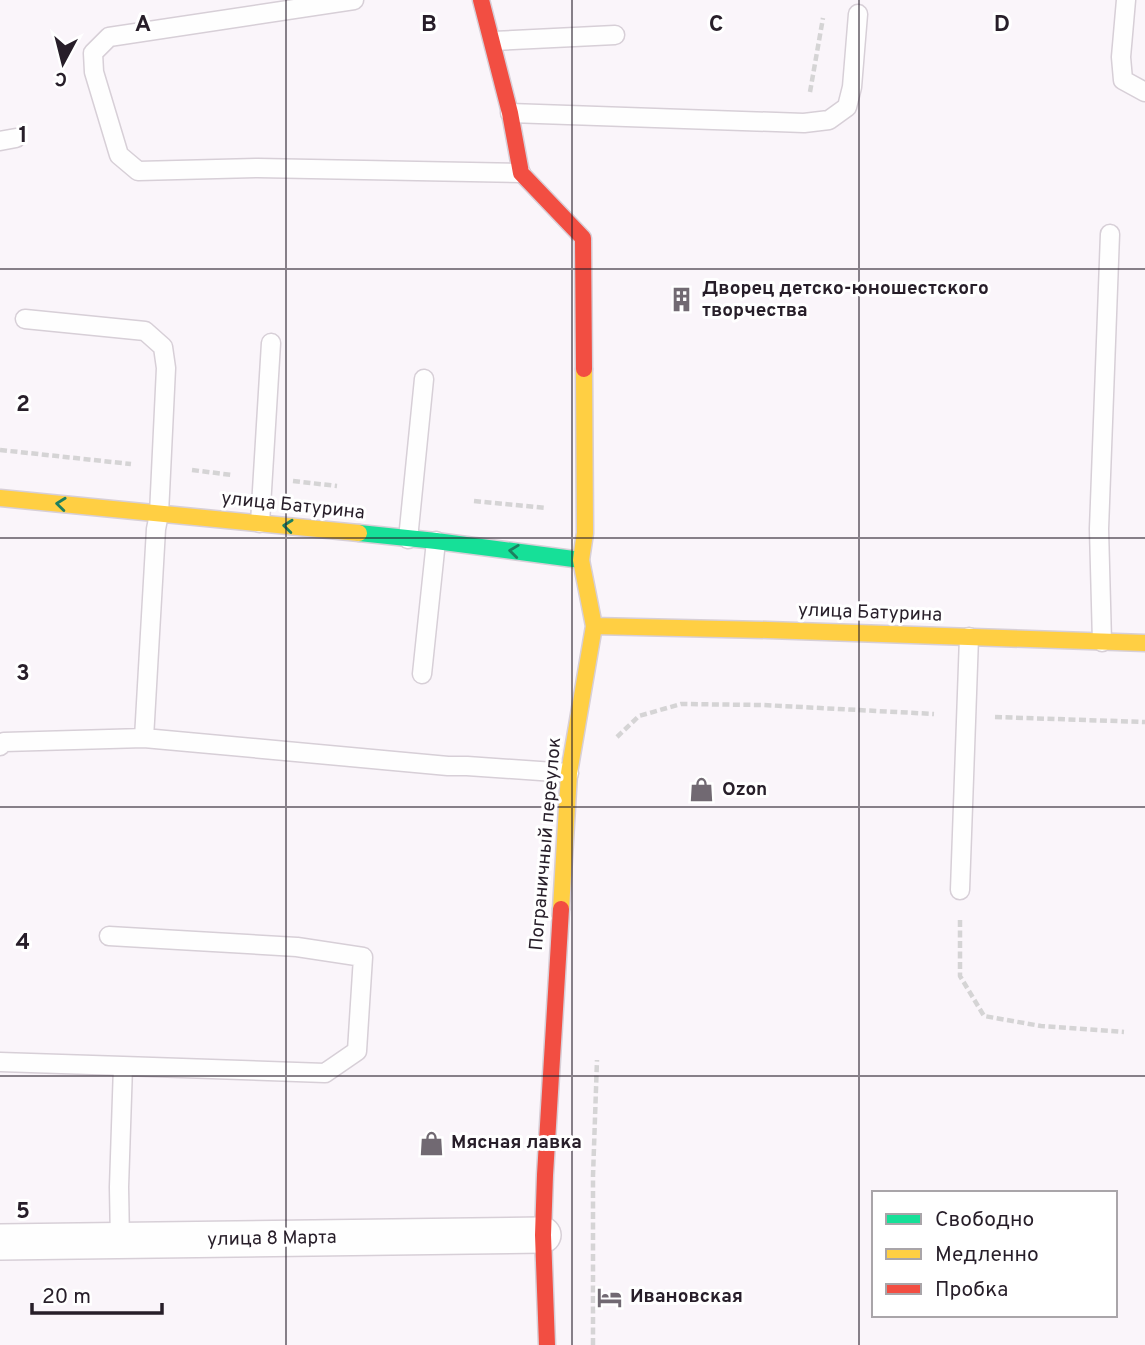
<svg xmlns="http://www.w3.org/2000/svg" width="1145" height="1345" font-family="Overpass,sans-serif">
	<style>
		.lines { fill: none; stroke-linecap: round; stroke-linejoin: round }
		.lane-casing { stroke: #d7cfd7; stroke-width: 21 }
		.street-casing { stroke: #d7cfd7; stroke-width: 38 }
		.fast-casing { stroke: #d7cfd7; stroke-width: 19 }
		.slow-casing { stroke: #d7cfd7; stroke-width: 19 }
		.jam-casing { stroke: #d7cfd7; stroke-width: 19 }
		.path { stroke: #d5d4d5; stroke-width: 4.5; stroke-dasharray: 7 3.5; stroke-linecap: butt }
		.lane { stroke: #fefefe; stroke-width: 18 }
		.street { stroke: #fefefe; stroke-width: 35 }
		.fast { stroke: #16e098; stroke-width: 16 }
		.slow { stroke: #ffcf43; stroke-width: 16 }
		.jam { stroke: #f24e42; stroke-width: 16 }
		.oneway { stroke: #1e7f60 }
		.grid { fill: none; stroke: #271e29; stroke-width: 2; stroke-opacity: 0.55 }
		.labels { text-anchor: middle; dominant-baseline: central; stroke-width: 6; stroke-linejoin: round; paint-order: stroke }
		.poi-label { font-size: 19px; font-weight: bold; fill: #271e29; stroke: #fff; text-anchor: start }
		.street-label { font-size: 19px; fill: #271e29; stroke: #fff }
		.grid-label { font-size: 23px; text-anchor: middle; font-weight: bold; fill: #271e29; stroke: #fff; stroke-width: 6; stroke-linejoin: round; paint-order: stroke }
	</style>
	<rect width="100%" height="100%" fill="#faf5fa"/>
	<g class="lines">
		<defs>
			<path id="lane" d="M 354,0 L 109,37 L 93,53 L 94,72 L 119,155 L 138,171 L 258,168 L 521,173
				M 1126,0 L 1121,57 L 1123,80 L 1145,92
				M 493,41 L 615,35
				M 510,113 L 804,123 L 829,120 L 847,107 L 852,87 L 858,14
				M 0,141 L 16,138
				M 25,319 L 145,331 L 163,347 L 166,368 L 159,514 L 156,529 L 144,738
				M 260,523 L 271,343
				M 408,539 L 424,379
				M 1102,642 L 1099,529 L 1110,234
				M 422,674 L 436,541
				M 0,746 L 4,742 L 144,738 L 448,766 L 467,766 L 569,773
				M 960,890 L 969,637
				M 109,936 L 297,947 L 363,957 L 357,1051 L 325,1073 L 123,1066
				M 0,1062 L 123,1066 L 119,1187 L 120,1242"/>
			<path id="street" d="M 0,1242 L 543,1235"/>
			<path id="fast" d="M 359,533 L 436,541 L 581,560"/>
			<path id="slow" d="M 0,498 L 359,533
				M 594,626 L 768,630 L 1145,643
				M 561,909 L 569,773 L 594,626 L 581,560 L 585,533 L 584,369"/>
			<path id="jam" d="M 481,0 L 510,113 L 521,173 L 583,238 L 584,369
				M 547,1345 L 543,1235 L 545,1175 L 561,909"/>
		</defs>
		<use href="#lane" class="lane-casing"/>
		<use href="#street" class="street-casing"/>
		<use href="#fast" class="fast-casing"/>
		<use href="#slow" class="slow-casing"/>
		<use href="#jam" class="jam-casing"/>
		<path class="path" d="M 810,92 L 823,18
			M 0,450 L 131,464
			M 192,470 L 232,475
			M 293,481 L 337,486
			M 474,501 L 546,508
			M 995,717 L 1145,722
			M 617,737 L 639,716 L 681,704 L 763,705 L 934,714
			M 960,920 L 960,976 L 984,1016 L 1041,1026 L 1124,1032
			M 593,1345 L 593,1176 L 597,1060"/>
		<use href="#lane" class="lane"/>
		<use href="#street" class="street"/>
		<use href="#fast" class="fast"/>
		<use href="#slow" class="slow"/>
		<use href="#jam" class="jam"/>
	</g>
	<defs><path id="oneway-chevron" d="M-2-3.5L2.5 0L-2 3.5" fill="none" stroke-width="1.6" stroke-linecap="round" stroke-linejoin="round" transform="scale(1.75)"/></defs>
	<g class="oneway">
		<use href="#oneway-chevron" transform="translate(61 504) rotate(-174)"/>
		<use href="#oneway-chevron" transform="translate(288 526) rotate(-174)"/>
		<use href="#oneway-chevron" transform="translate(514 551) rotate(-173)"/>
	</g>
	<path class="grid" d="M 286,0 L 286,1345M 572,0 L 572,1345M 859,0 L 859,1345M 0,269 L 1145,269M 0,538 L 1145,538M 0,807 L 1145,807M 0,1076 L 1145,1076"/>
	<defs>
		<symbol id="building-bare" viewBox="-9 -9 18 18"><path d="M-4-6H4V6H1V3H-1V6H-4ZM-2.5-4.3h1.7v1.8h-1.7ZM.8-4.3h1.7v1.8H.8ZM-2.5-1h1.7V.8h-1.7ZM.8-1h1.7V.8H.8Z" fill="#716972" stroke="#fff" stroke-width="2.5" paint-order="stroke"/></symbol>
		<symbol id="shop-bare" viewBox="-9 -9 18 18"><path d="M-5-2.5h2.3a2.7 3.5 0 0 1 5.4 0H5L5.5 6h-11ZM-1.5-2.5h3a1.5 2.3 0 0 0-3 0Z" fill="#716972" stroke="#fff" stroke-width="2.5" paint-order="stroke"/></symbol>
		<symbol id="hotel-bare" viewBox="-9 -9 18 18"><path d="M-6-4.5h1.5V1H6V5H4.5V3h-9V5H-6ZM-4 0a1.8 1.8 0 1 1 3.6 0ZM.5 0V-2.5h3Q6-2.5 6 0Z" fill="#716972" stroke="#fff" stroke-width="2.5" paint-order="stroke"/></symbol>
	</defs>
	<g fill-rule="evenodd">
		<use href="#building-bare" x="664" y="282" width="35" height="35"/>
		<use href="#shop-bare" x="684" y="772" width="35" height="35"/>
		<use href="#shop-bare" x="414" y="1126" width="35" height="35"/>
		<use href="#hotel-bare" x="592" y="1280" width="35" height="35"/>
	</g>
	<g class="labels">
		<g class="poi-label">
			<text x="702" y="289">Дворец детско-юношестского<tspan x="702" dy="22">творчества</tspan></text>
			<text x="722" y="790">Ozon</text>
			<text x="451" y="1143">Мясная лавка</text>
			<text x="630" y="1297">Ивановская</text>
		</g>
		<g class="street-label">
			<text transform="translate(293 506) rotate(6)">улица Батурина</text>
			<text transform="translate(870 613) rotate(2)">улица Батурина</text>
			<text transform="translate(546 844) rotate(-85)">Пограничный переулок</text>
			<text transform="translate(272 1239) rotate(-1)">улица 8 Марта</text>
		</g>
	</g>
	<g class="grid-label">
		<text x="143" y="31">A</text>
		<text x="429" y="31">B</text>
		<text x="716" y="31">C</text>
		<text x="1002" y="31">D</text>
		<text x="23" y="142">1</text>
		<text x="23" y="411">2</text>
		<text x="23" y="680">3</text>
		<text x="23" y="949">4</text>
		<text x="23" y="1218">5</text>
	</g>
	<rect x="872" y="1191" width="245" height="126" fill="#ffffff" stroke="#a9a5a9" stroke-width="2"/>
	<rect x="886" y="1214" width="35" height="10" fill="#16e098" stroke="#a9a5a9" stroke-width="2"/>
	<text x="935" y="1226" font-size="21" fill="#271e29">Свободно</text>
	<rect x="886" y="1249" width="35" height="10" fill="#ffcf43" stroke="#a9a5a9" stroke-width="2"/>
	<text x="935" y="1261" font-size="21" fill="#271e29">Медленно</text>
	<rect x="886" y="1284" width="35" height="10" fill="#f24e42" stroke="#a9a5a9" stroke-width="2"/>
	<text x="935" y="1296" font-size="21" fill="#271e29">Пробка</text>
	<g transform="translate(63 63) rotate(187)" stroke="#ffffff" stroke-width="5" paint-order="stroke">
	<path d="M0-5L12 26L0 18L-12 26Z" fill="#271e29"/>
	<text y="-10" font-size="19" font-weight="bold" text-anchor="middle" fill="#271e29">С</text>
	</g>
	<path d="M32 1303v10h130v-10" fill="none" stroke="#271e29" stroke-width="3.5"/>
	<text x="42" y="1303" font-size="21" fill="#271e29" stroke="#ffffff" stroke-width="5" paint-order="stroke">20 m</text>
</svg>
